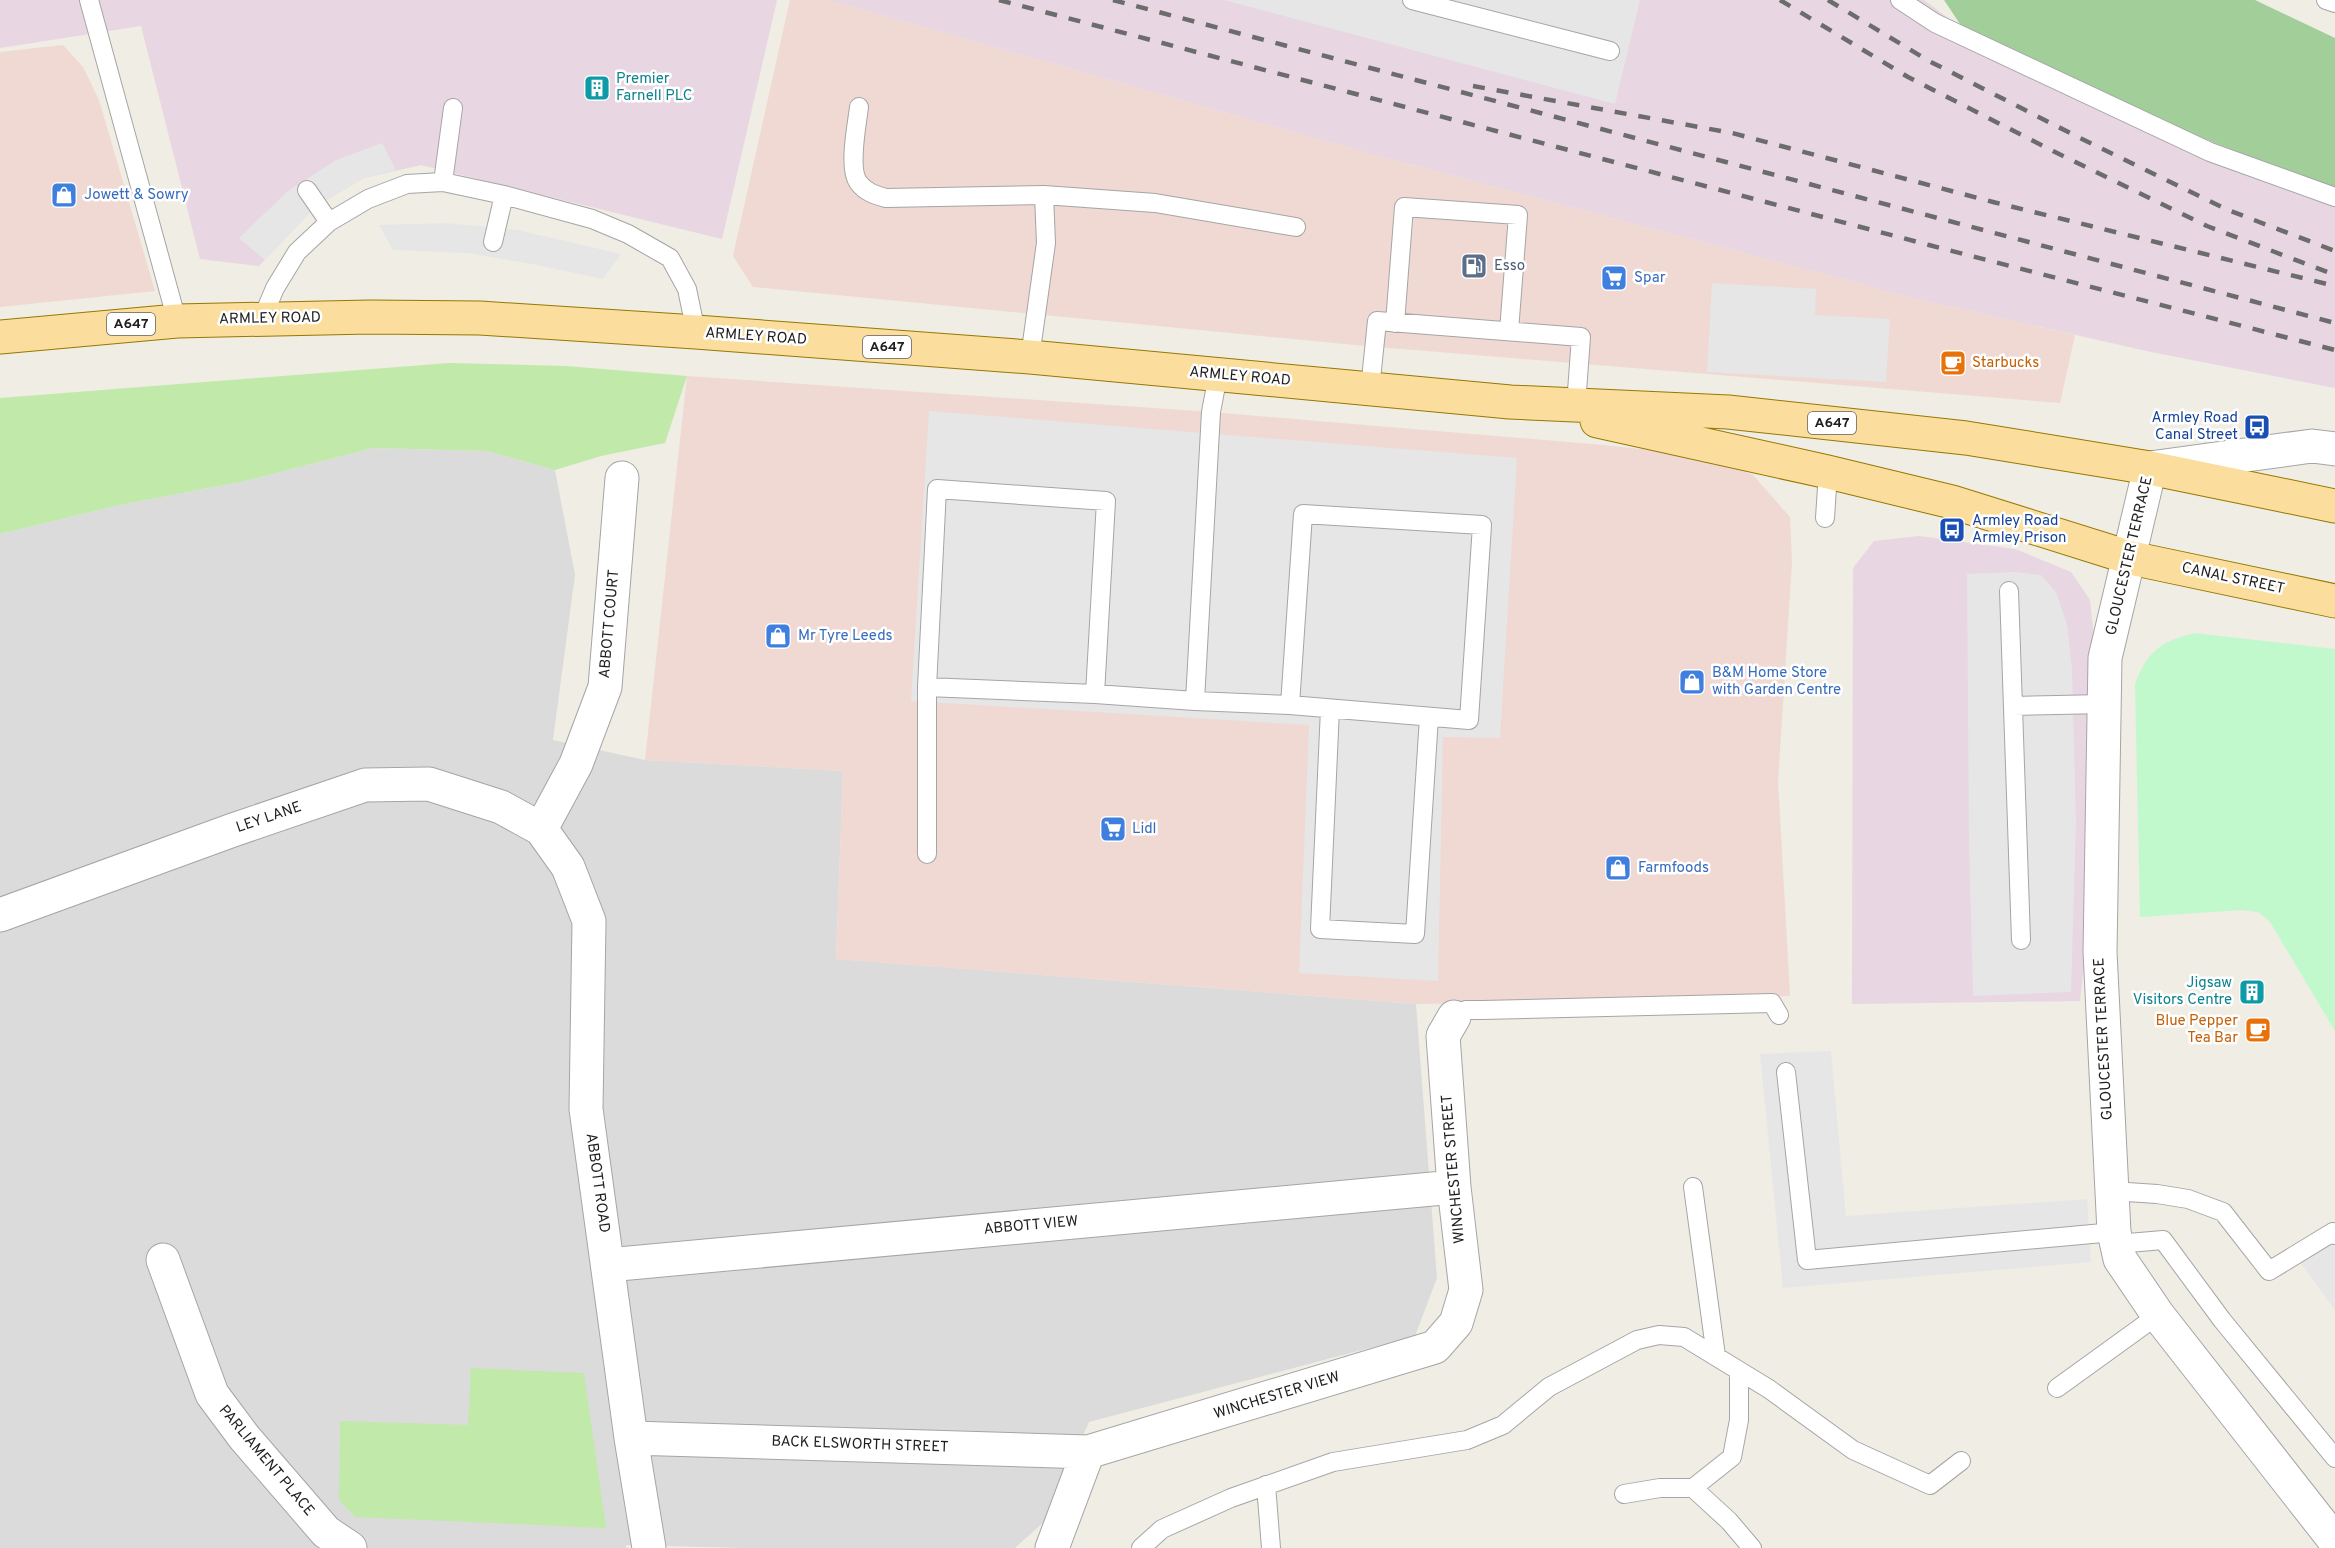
<svg xmlns="http://www.w3.org/2000/svg" width="2335" height="1548" font-family="Overpass,sans-serif">
	<style>
		.residential { fill: #dcdbdb }
		.commercial { fill: #f0d8d3 }
		.industrial { fill: #e8d6e2 }
		.grass { fill: #c1e9aa }
		.forest { fill: #a2ce99 }
		.park { fill: #c1f9cd }
		.parking { fill: #e6e6e6 }
		.lines { fill: none; stroke-linecap: round; stroke-linejoin: round }
		.service-casing { stroke: #a5a5a5; stroke-width: 20 }
		.minor-casing { stroke: #a5a5a5; stroke-width: 35 }
		.primary-casing { stroke: #967802; stroke-width: 35 }
		.service { stroke: #fff; stroke-width: 18 }
		.minor { stroke: #fff; stroke-width: 33 }
		.primary { stroke: #fbde9d; stroke-width: 33 }
		.rail { stroke: #6c6c6c; stroke-width: 4.5; stroke-dasharray: 12 12; stroke-linecap: butt }
		.labels { text-anchor: middle; dominant-baseline: central; stroke-width: 5; stroke-linejoin: round; paint-order: stroke }
		.shield { fill: #fff; stroke: #626262; stroke-width: 1.5 }
		.shield-label { font-size: 14px; font-weight: bold; fill: #1e1e1e }
		.culture-label { font-size: 15px; fill: #0d838f; stroke: #fff; text-anchor: start }
		.shop-label { font-size: 15px; fill: #366cbe; stroke: #fff; text-anchor: start }
		.service-label { font-size: 15px; fill: #4e5e75; stroke: #fff; text-anchor: start }
		.street-label { font-size: 15px; fill: #1e1e1e; stroke: #fff }
		.food-label { font-size: 15px; fill: #c56008; stroke: #fff; text-anchor: start }
		.transit-label { font-size: 15px; fill: #164399; stroke: #fff; text-anchor: end }
	</style>
	<rect width="100%" height="100%" fill="#efede4"/>
	<path class="residential" d="M 373,448 L 487,451 L 555,470 L 575,575 L 553,740 L 645,760 L 843,771 L 836,959 L 1416,1004 L 1437,1278 L 1415,1336 L 1089,1422 L 1046,1520 L 1015,1548 L 744,1548 L 626,1545 L 626,1548 L 0,1548 L 0,534 L 115,506 L 245,481 Z"/>
	<path class="commercial" d="M 790,0 L 829,0 L 1368,153 L 1918,299 L 2075,335 L 2060,403 L 1366,346 L 753,287 L 733,256 Z
		M 63,45 L 83,67 L 99,100 L 155,291 L 0,307 L 0,52 Z
		M 687,376 L 1211,412 L 1603,445 L 1706,456 L 1753,475 L 1790,517 L 1792,562 L 1778,781 L 1790,996 L 1416,1004 L 836,959 L 843,771 L 645,760 Z"/>
	<path class="industrial" d="M 0,0 L 777,0 L 722,239 L 421,165 L 364,178 L 316,206 L 259,266 L 200,259 L 141,26 L 0,48 Z
		M 829,0 L 1924,0 L 1964,30 L 2195,135 L 2335,190 L 2335,388 L 2151,352 L 1918,299 L 1368,153 Z
		M 1919,536 L 2015,549 L 2071,572 L 2090,600 L 2094,639 L 2086,768 L 2088,928 L 2080,1001 L 1852,1004 L 1853,568 L 1874,541 Z"/>
	<path class="grass" d="M 449,363 L 566,366 L 687,376 L 665,443 L 601,456 L 555,470 L 487,451 L 373,448 L 245,481 L 115,506 L 0,534 L 0,398 Z
		M 471,1368 L 584,1373 L 606,1528 L 355,1517 L 339,1500 L 340,1421 L 468,1425 Z"/>
	<path class="forest" d="M 1944,0 L 2255,0 L 2335,38 L 2335,190 L 2195,135 L 1964,30 Z"/>
	<path class="park" d="M 2195,633 L 2335,649 L 2335,1031 L 2270,922 L 2258,912 L 2241,910 L 2140,917 L 2135,685 C 2146,652 2161,641 2195,633 Z"/>
	<path class="parking" d="M 1224,0 L 1640,0 L 1615,104 Z
		M 382,143 L 396,170 L 364,178 L 316,206 L 265,260 L 239,238 L 288,191 L 336,160 Z
		M 446,223 L 518,230 L 621,254 L 603,279 L 532,264 L 468,253 L 393,250 L 379,225 Z
		M 1712,283 L 1816,289 L 1815,315 L 1890,319 L 1886,382 L 1707,372 Z
		M 929,411 L 1517,458 L 1500,738 L 1443,737 L 1438,981 L 1299,973 L 1309,725 L 911,701 Z
		M 2015,572 L 2041,575 L 2056,592 L 2067,624 L 2072,669 L 2076,822 L 2071,992 L 1973,996 L 1969,842 L 1967,574 Z
		M 1831,1051 L 1846,1216 L 2087,1199 L 2091,1262 L 1783,1288 L 1760,1054 Z
		M 2335,1225 L 2335,1310 L 2295,1255 Z"/>
	<g class="lines">
		<defs>
			<path id="service" d="M 89,0 L 177,321
				M 1412,0 L 1610,51
				M 1900,0 L 1935,23 L 2210,152 L 2335,197
				M 2326,0 L 2335,3
				M 859,107 C 857,125 848,167 858,182 C 865,192 875,195 886,198 L 1044,195 L 1046,243 L 1030,357
				M 443,182 L 453,108
				M 307,190 L 329,222
				M 1044,195 L 1155,203 L 1296,227
				M 493,242 L 504,195
				M 262,319 L 275,288 L 297,252 L 329,222 L 368,199 L 407,184 L 443,182 L 504,195 L 592,219 L 628,234 L 670,258 L 687,289 L 696,332
				M 1395,323 L 1404,207 L 1518,215 L 1509,331
				M 1370,389 L 1377,321 L 1581,337 L 1576,405
				M 1825,518 L 1828,472
				M 2009,591 L 2021,940
				M 927,687 L 927,854
				M 1095,694 L 1106,501 L 937,489 L 927,687 L 1095,694 L 1195,701 L 1211,412 L 1218,375
				M 1195,701 L 1290,705 L 1469,720 L 1482,525 L 1303,514 L 1290,705
				M 2013,706 L 2105,704
				M 1330,709 L 1320,929 L 1415,934 L 1429,717
				M 1454,1017 L 1466,1010 L 1482,1010 L 1772,1003 L 1779,1015
				M 1786,1072 L 1807,1260 L 2114,1232
				M 1693,1187 L 1716,1356
				M 2112,1191 L 2157,1194 L 2188,1199 L 2223,1212 L 2269,1271 L 2333,1232 L 2335,1235
				M 2117,1244 L 2163,1240 L 2222,1320 L 2335,1458
				M 2057,1388 L 2158,1315
				M 1266,1485 L 1271,1548
				M 1693,1488 L 1732,1457 L 1739,1420 L 1739,1371
				M 1624,1494 L 1660,1488 L 1693,1488 L 1729,1521 L 1752,1548
				M 1141,1548 L 1162,1529 L 1231,1498 L 1333,1462 L 1467,1440 L 1503,1425 L 1549,1387 L 1637,1340 L 1659,1335 L 1684,1337 L 1769,1389 L 1853,1450 L 1930,1485 L 1961,1461"/>
			<path id="minor" d="M 2335,449 L 2312,446 L 2150,468 L 2105,658 L 2100,952 L 2114,1232 L 2120,1259 L 2158,1315 L 2335,1541
				M 541,829 L 576,764 L 605,687 L 622,478
				M 0,915 L 233,830 L 365,785 L 429,784 L 501,807 L 541,829 L 568,867 L 589,921 L 586,1109 L 631,1438 L 649,1548
				M 163,1260 L 212,1394 L 244,1437 L 326,1532 L 350,1548
				M 608,1265 L 1454,1187
				M 631,1438 L 1088,1452 L 1435,1347 L 1456,1323 L 1466,1290 L 1454,1187 L 1443,1036 L 1454,1017
				M 1052,1548 L 1088,1452"/>
			<path id="primary" d="M 0,337 L 177,321 L 370,317 L 480,318 L 696,332 L 1030,357 L 1510,402 L 1728,412 L 1966,438 L 2150,468 L 2335,506
				M 1597,421 L 1828,472 L 1952,502 L 2131,558 L 2335,601"/>
		</defs>
		<use href="#service" class="service-casing"/>
		<use href="#minor" class="minor-casing"/>
		<use href="#primary" class="primary-casing"/>
		<use href="#service" class="service"/>
		<use href="#minor" class="minor"/>
		<use href="#primary" class="primary"/>
		<path class="rail" d="M 999,0 L 1929,245 L 2335,350
			M 1113,0 L 2335,323
			M 1780,0 L 1908,77 L 2053,151 L 2207,226 L 2335,275
			M 1828,0 L 1929,61 L 2074,135 L 2228,210 L 2335,251
			M 1473,86 L 1732,133 L 1993,202 L 2335,286"/>
	</g>
	<defs>
		<symbol id="building-square" viewBox="-11 -11 22 22"><rect x="-9" y="-9" width="18" height="18" rx="4" fill="#0f9aa8" stroke="#fff"/><path d="M-4-6H4V6H1V3H-1V6H-4ZM-2.5-4.3h1.7v1.8h-1.7ZM.8-4.3h1.7v1.8H.8ZM-2.5-1h1.7V.8h-1.7ZM.8-1h1.7V.8H.8Z" fill="#fff"/></symbol>
		<symbol id="shop-square" viewBox="-11 -11 22 22"><rect x="-9" y="-9" width="18" height="18" rx="4" fill="#3f7fe0" stroke="#fff"/><path d="M-5-2.5h2.3a2.7 3.5 0 0 1 5.4 0H5L5.5 6h-11ZM-1.5-2.5h3a1.5 2.3 0 0 0-3 0Z" fill="#fff"/></symbol>
		<symbol id="fuel-square" viewBox="-11 -11 22 22"><rect x="-9" y="-9" width="18" height="18" rx="4" fill="#5c6f8a" stroke="#fff"/><path d="M-5.5-6h7V0h2V4h1.3V-2.5L3-4.5l.8-.8L6-3V5H2.5V1h-1V6h-7ZM-4.2-4.7v3.2H.2V-4.7Z" fill="#fff"/></symbol>
		<symbol id="supermarket-square" viewBox="-11 -11 22 22"><rect x="-9" y="-9" width="18" height="18" rx="4" fill="#3f7fe0" stroke="#fff"/><path d="M-6-5.5h2.5l.6 2H6L4.5 2H-2.5L-4.4-4H-6ZM-1.5 3.2a1.3 1.3 0 1 0 .1 0ZM3 3.2a1.3 1.3 0 1 0 .1 0Z" fill="#fff"/></symbol>
		<symbol id="cafe-square" viewBox="-11 -11 22 22"><rect x="-9" y="-9" width="18" height="18" rx="4" fill="#e8710a" stroke="#fff"/><path d="M-5.5-4.5H6V0H3Q3 3.5 0 3.5H-2.5Q-5.5 3.5-5.5 0ZM3-3.2v2h1.7v-2ZM-6 4.5H4V6H-6Z" fill="#fff"/></symbol>
		<symbol id="bus-square" viewBox="-11 -11 22 22"><rect x="-9" y="-9" width="18" height="18" rx="4" fill="#1a4fb4" stroke="#fff"/><path d="M-5-6H5V4H4V6H2V4H-2V6H-4V4H-5ZM-3.5-4V0h7V-4ZM-3.5 1.2v1.5H-2V1.2ZM2 1.2v1.5H3.5V1.2Z" fill="#fff"/></symbol>
	</defs>
	<g fill-rule="evenodd">
		<use href="#building-square" x="582" y="73" width="30" height="30"/>
		<use href="#shop-square" x="49" y="180" width="30" height="30"/>
		<use href="#fuel-square" x="1459" y="251" width="30" height="30"/>
		<use href="#supermarket-square" x="1599" y="263" width="30" height="30"/>
		<use href="#cafe-square" x="1938" y="348" width="30" height="30"/>
		<use href="#bus-square" x="2242" y="412" width="30" height="30"/>
		<use href="#bus-square" x="1937" y="515" width="30" height="30"/>
		<use href="#shop-square" x="763" y="621" width="30" height="30"/>
		<use href="#shop-square" x="1677" y="667" width="30" height="30"/>
		<use href="#supermarket-square" x="1098" y="814" width="30" height="30"/>
		<use href="#shop-square" x="1603" y="853" width="30" height="30"/>
		<use href="#building-square" x="2237" y="977" width="30" height="30"/>
		<use href="#cafe-square" x="2243" y="1015" width="30" height="30"/>
	</g>
	<g class="labels">
		<g class="shield">
			<rect x="107" y="313" width="48" height="22" rx="4.5"/>
			<rect x="863" y="336" width="48" height="22" rx="4.5"/>
			<rect x="1808" y="412" width="48" height="22" rx="4.5"/>
		</g>
		<g class="shield-label">
			<text x="131" y="324">A647</text>
			<text x="887" y="347">A647</text>
			<text x="1832" y="423">A647</text>
		</g>
		<g class="culture-label">
			<text x="616" y="79">Premier<tspan x="616" dy="17">Farnell PLC</tspan></text>
			<text x="2232" y="983" text-anchor="end">Jigsaw<tspan x="2232" dy="17">Visitors Centre</tspan></text>
		</g>
		<g class="shop-label">
			<text x="84" y="195">Jowett &amp; Sowry</text>
			<text x="1634" y="278">Spar</text>
			<text x="798" y="636">Mr Tyre Leeds</text>
			<text x="1712" y="673">B&amp;M Home Store<tspan x="1712" dy="17">with Garden Centre</tspan></text>
			<text x="1132" y="829">Lidl</text>
			<text x="1638" y="868">Farmfoods</text>
		</g>
		<g class="service-label">
			<text x="1494" y="266">Esso</text>
		</g>
		<g class="street-label">
			<text transform="translate(270 319) rotate(-1)">ARMLEY ROAD</text>
			<text transform="translate(756 337) rotate(4)">ARMLEY ROAD</text>
			<text transform="translate(1240 377) rotate(5)">ARMLEY ROAD</text>
			<text transform="translate(2130 556) rotate(-77)">GLOUCESTER TERRACE</text>
			<text transform="translate(2233 579) rotate(12)">CANAL STREET</text>
			<text transform="translate(610 624) rotate(-85)">ABBOTT COURT</text>
			<text transform="translate(269 818) rotate(-19)">LEY LANE</text>
			<text transform="translate(2104 1039) rotate(-93)">GLOUCESTER TERRACE</text>
			<text transform="translate(1454 1169) rotate(-95)">WINCHESTER STREET</text>
			<text transform="translate(597 1183) rotate(82)">ABBOTT ROAD</text>
			<text transform="translate(1031 1226) rotate(-5)">ABBOTT VIEW</text>
			<text transform="translate(1277 1396) rotate(-17)">WINCHESTER VIEW</text>
			<text transform="translate(860 1445) rotate(2)">BACK ELSWORTH STREET</text>
			<text transform="translate(266 1461) rotate(50)">PARLIAMENT PLACE</text>
		</g>
		<g class="food-label">
			<text x="1972" y="363">Starbucks</text>
			<text x="2238" y="1021" text-anchor="end">Blue Pepper<tspan x="2238" dy="17">Tea Bar</tspan></text>
		</g>
		<g class="transit-label">
			<text x="2238" y="418">Armley Road<tspan x="2238" dy="17">Canal Street</tspan></text>
			<text x="1972" y="521" text-anchor="start">Armley Road<tspan x="1972" dy="17">Armley Prison</tspan></text>
		</g>
	</g>
</svg>
